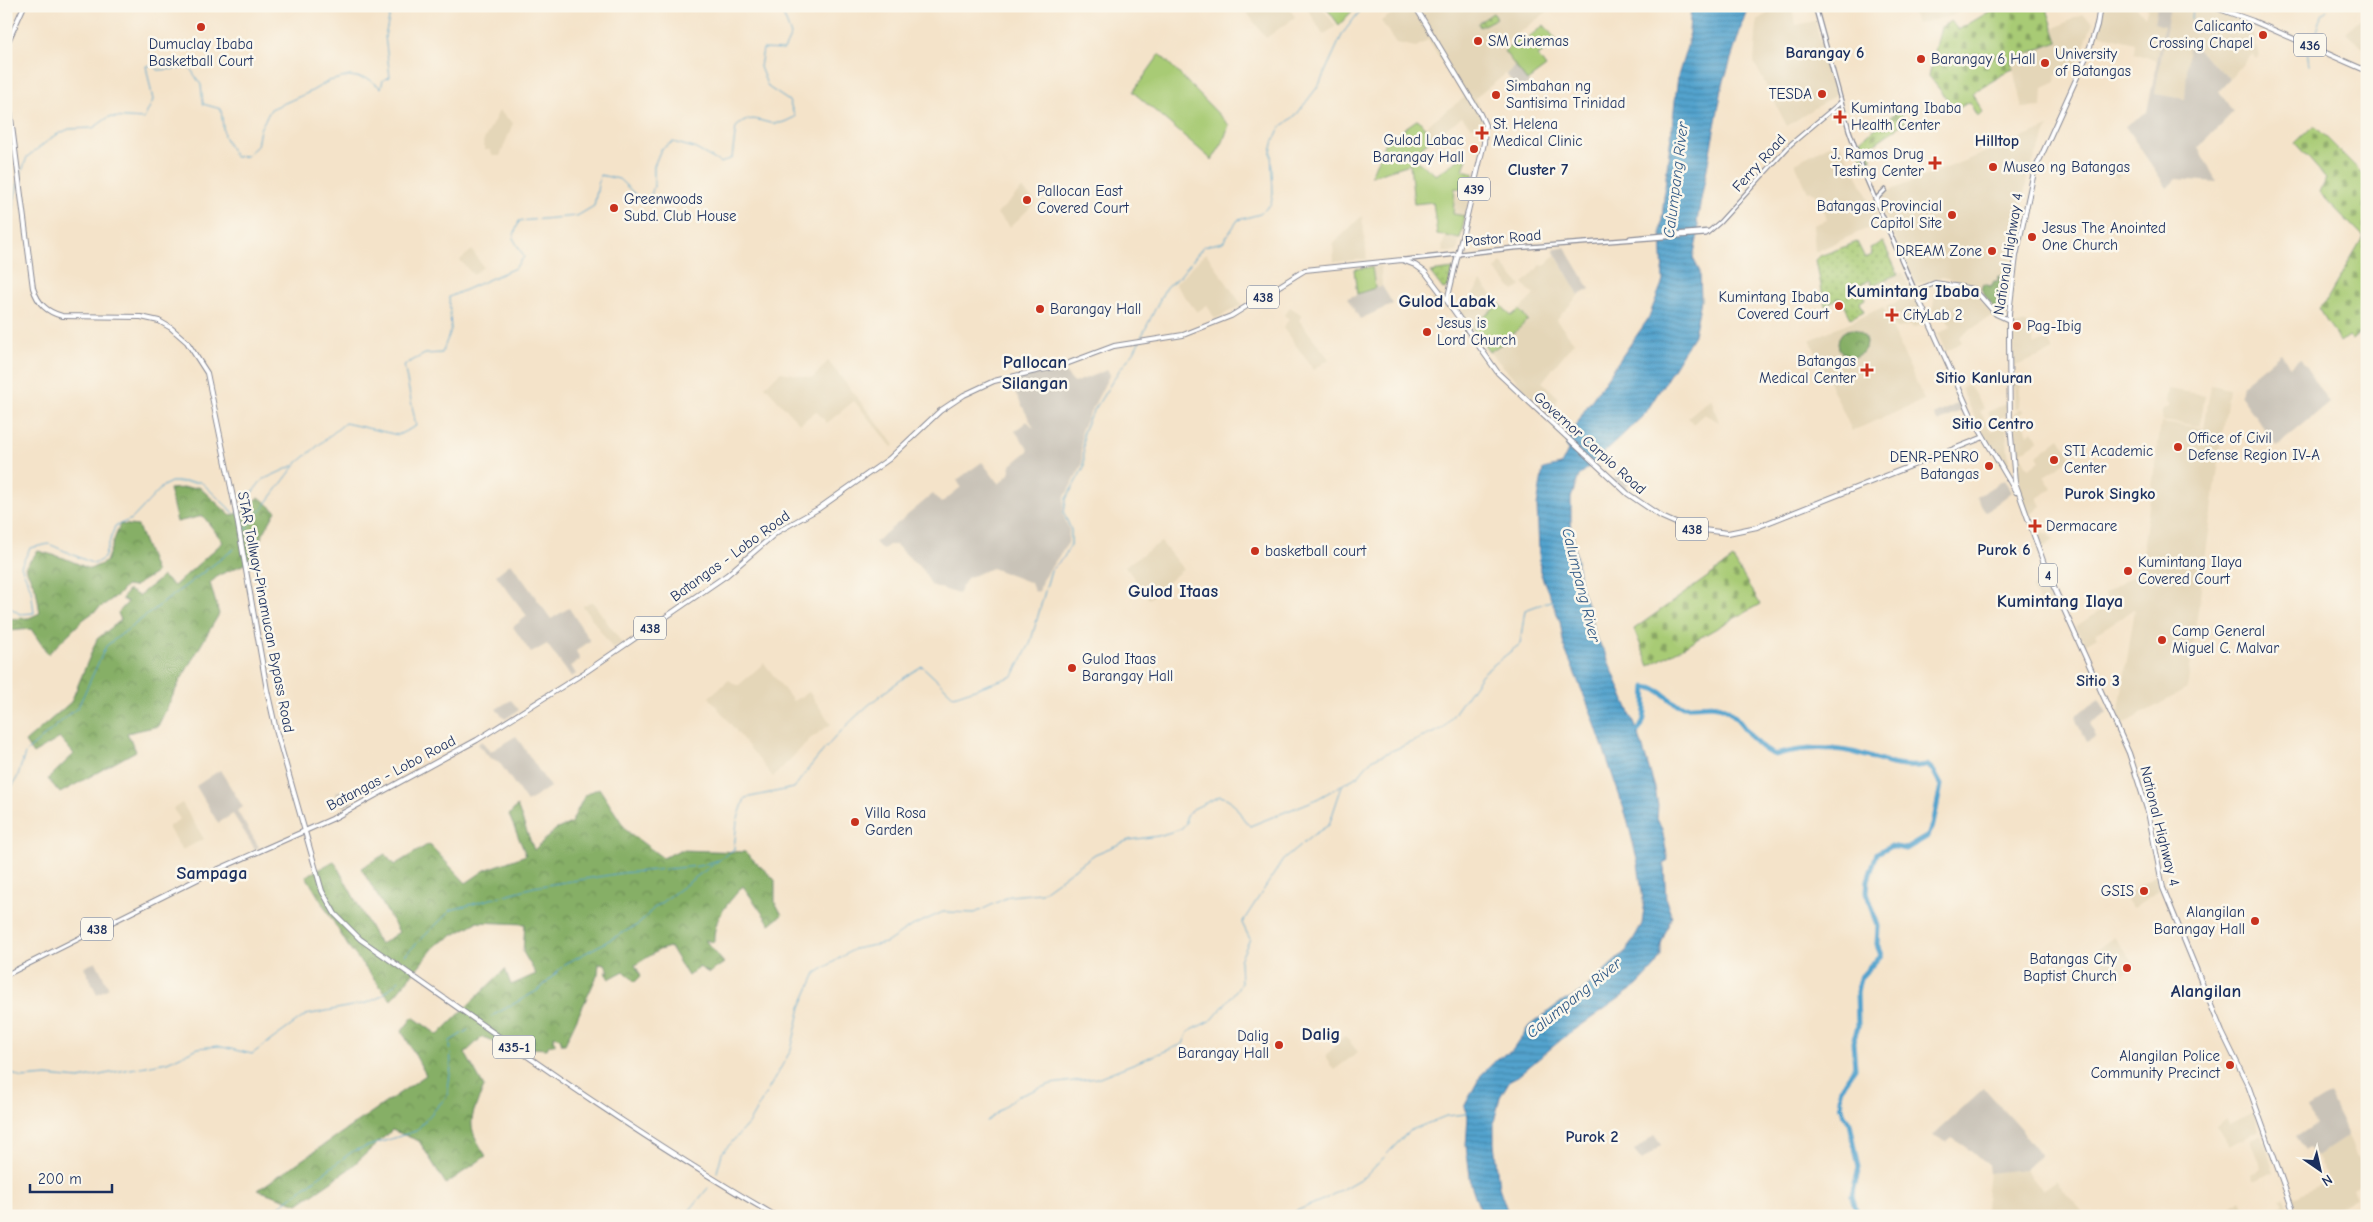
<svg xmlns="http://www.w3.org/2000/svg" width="2373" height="1222" font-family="'Comic Neue',sans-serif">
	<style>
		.built { fill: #e4d6b8 }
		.industrial { fill: #c9c3b8 }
		.grass { fill: #a8cb75; stroke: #627d6a }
		.forest { fill: url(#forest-crowns); stroke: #506f62 }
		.cemetery { fill: url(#cemetery-stones); stroke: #627d6a }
		.park { fill: url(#park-dots); stroke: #627d6a }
		.water { fill: url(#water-rules); stroke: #376996 }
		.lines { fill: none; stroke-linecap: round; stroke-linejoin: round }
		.stream { stroke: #53a3cd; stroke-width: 1 }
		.river { stroke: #53a3cd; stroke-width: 5 }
		.secondary-casing { stroke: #888994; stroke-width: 5.5 }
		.primary-casing { stroke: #888994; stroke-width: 6 }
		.secondary { stroke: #fff; stroke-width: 3 }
		.primary { stroke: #fff; stroke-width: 4 }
		.poi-dot { fill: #c8321e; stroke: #fbf7ec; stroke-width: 2 }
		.labels { text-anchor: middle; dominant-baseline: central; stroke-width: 5; stroke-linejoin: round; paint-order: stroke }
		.shield { fill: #fbf7ec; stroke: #5e6b89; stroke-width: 1 }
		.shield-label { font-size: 14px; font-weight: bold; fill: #1b2f5e }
		.poi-label { font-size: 15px; fill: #1b2f5e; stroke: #fbf7ec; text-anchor: start }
		.street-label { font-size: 15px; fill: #1b2f5e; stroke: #fbf7ec }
		.neighbourhood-label { font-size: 16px; font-weight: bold; fill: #1b2f5e; stroke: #fbf7ec }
		.water-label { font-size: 16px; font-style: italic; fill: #2f5885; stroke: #fbf7ec }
		.quarter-label { font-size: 18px; font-weight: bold; fill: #1b2f5e; stroke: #fbf7ec }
	</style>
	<defs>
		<pattern id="forest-crowns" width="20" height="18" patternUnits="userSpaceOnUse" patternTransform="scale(1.25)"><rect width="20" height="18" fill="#86af66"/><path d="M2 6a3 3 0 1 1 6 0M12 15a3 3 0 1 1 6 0" fill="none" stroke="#6d8f57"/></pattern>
		<pattern id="cemetery-stones" width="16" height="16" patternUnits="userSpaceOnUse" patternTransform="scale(1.25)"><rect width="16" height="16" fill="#a8cb75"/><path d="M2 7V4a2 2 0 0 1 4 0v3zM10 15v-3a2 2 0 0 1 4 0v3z" fill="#88a563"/></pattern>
		<pattern id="park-dots" width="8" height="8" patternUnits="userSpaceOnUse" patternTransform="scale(1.25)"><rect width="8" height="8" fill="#a8cb75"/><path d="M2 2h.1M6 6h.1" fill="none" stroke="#88a563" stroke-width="1.8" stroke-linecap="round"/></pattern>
		<pattern id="water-rules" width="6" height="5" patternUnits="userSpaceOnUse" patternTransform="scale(1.25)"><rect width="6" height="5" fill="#53a3cd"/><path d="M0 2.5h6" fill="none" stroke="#4485aa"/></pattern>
	</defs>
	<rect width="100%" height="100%" fill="#fbf7ec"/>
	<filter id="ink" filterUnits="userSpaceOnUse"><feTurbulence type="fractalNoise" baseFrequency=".02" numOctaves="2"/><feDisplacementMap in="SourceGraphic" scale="10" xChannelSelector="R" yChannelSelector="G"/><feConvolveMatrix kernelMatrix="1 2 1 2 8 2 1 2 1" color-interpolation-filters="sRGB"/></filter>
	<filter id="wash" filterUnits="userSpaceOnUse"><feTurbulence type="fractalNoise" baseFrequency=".0096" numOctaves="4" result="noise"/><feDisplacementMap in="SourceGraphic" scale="20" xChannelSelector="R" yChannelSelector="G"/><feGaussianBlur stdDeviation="1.12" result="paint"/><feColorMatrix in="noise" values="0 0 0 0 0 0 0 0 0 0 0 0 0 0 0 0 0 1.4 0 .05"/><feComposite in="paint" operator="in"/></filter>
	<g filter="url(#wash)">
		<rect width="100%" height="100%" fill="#f4e3c9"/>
		<path class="built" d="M 1242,6 L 1288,6 L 1295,17 L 1266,38 Z
			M 1306,6 L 1321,6 L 1336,26 L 1323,35 Z
			M 1393,6 L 1555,6 L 1501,46 L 1516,66 L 1475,98 L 1485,118 L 1472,127 L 1462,117 L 1433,138 L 1424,127 L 1465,97 L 1428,40 L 1416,47 L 1396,43 L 1381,21 L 1396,11 Z
			M 1778,6 L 1791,6 L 1796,25 L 1815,21 L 1835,95 L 1787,126 L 1754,62 L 1757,21 Z
			M 1909,6 L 1971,6 L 1951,16 L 1917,24 Z
			M 2103,6 L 2136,6 L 2145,17 L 2148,8 L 2144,6 L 2157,6 L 2154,23 L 2164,26 L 2157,61 L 2134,53 L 2135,43 L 2099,34 Z
			M 2170,6 L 2197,6 L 2250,23 L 2259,56 L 2256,59 L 2252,55 L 2247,59 L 2230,79 L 2190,42 L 2185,99 L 2155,94 Z
			M 2367,12 L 2367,45 L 2363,48 L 2346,32 Z
			M 2082,14 L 2093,22 L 2076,67 L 2055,75 L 2056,82 L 2043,88 L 2042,107 L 2022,108 L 2011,59 L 2057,42 L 2053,29 Z
			M 499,111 L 513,123 L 500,156 L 493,156 L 490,150 L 485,150 L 483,142 Z
			M 2049,127 L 2028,173 L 2008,277 L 2005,311 L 1998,312 L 1981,289 L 1971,283 L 1941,277 L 1916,284 L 1879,205 L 1886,192 Z
			M 1831,144 L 1840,145 L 1845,152 L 1878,217 L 1874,219 L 1875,225 L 1815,252 L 1813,225 L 1827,220 L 1816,195 L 1811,191 L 1808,192 L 1795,163 Z
			M 2116,162 L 2125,170 L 2118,178 L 2109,170 Z
			M 1022,189 L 1036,202 L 1010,227 L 997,214 Z
			M 1455,192 L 1470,195 L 1465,216 L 1453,214 Z
			M 1362,216 L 1367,259 L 1334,262 L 1333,244 Z
			M 1446,236 L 1460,239 L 1457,252 L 1443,252 L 1442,246 Z
			M 472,250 L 483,267 L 473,275 L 460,260 Z
			M 1206,253 L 1242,305 L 1215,319 L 1207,305 L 1197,312 L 1175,284 Z
			M 1555,255 L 1579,295 L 1556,320 L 1574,342 L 1542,382 L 1557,396 L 1555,420 L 1489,352 L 1503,343 L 1528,320 L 1519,310 L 1534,295 L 1523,284 L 1541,265 L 1544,266 Z
			M 1501,263 L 1521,286 L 1514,291 L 1495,270 Z
			M 1381,266 L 1382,286 L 1375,288 L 1372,267 Z
			M 1903,272 L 1910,289 L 1885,300 L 1876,284 Z
			M 1481,282 L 1499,303 L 1472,328 L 1461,313 Z
			M 1937,285 L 1970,291 L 1979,298 L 1993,315 L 1959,337 L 1962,342 L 1946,352 L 1938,334 L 1951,326 L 1945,317 L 1950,316 L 1950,312 L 1932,311 Z
			M 1913,294 L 1927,323 L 1913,328 L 1911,325 L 1896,329 L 1886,307 Z
			M 1439,295 L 1443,300 L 1430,308 L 1427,303 Z
			M 1290,307 L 1302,315 L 1299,320 L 1329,359 L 1314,370 L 1283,328 L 1289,319 L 1284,315 Z
			M 1883,307 L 1924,400 L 1852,431 L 1810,340 Z
			M 2027,323 L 2034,345 L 2048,339 L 2053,351 L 2013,367 L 2013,326 Z
			M 828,361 L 895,445 L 892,447 L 854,401 L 827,423 L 816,411 L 800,424 L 765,386 L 781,372 L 813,378 Z
			M 2021,378 L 2022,386 L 2020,388 L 2019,408 L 2014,410 L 2014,381 Z
			M 1968,384 L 1984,408 L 1980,411 L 1991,432 L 2006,424 L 2009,465 L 2004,467 L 1975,418 L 1961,388 Z
			M 2211,385 L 2229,389 L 2187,689 L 2121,725 L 2118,717 L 2135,609 L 2095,634 L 2097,637 L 2085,644 L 2075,627 L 2110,604 L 2104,594 L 2135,574 L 2139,577 L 2161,423 L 2204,428 Z
			M 2168,389 L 2205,395 L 2200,426 L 2161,421 L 2162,411 L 2169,406 L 2166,402 Z
			M 1711,398 L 1719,422 L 1704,414 L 1693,424 L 1688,417 Z
			M 2006,403 L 2006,416 L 1994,422 L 1988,412 Z
			M 2021,409 L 2023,412 L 2018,415 L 2020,418 L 2022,417 L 2028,434 L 2033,431 L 2039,440 L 2017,455 L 2014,412 Z
			M 2060,438 L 2072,458 L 2044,476 L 2052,489 L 2037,498 L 2041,506 L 2028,515 L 2021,493 L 2016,460 L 2022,457 L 2028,468 L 2040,461 L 2037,456 Z
			M 2043,532 L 2045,535 L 2048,533 L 2054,540 L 2041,549 L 2037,537 Z
			M 1161,542 L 1183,569 L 1149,599 L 1125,566 Z
			M 2037,584 L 2039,586 L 2045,584 L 2053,601 L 2041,606 L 2032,587 Z
			M 592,601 L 622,643 L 613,649 L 583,606 Z
			M 764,663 L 793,701 L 809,692 L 831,724 L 810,739 L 773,777 L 709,697 L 729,680 L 736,685 L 739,685 Z
			M 182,803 L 204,839 L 182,850 L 169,829 L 169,826 L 180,819 L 173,809 Z
			M 2155,875 L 2159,890 L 2134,908 L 2123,897 Z
			M 2114,937 L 2136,966 L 2115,981 L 2094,951 Z
			M 1345,1036 L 1358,1052 L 1334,1070 L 1326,1059 L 1326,1055 L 1335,1046 L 1335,1043 Z
			M 2253,1112 L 2259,1130 L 2229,1146 L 2216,1126 L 2226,1119 L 2230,1124 Z
			M 2262,1134 L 2274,1172 L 2254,1181 L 2251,1175 L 2261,1169 L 2250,1140 Z
			M 2348,1136 L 2367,1181 L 2353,1188 L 2357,1196 L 2323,1216 L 2300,1216 L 2292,1198 L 2330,1180 L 2316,1157 Z
			M 2025,1169 L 2042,1190 L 2056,1180 L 2085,1216 L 1984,1216 L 1989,1173 Z
			M 2283,1197 L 2290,1216 L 2271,1216 L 2270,1211 L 2282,1204 L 2279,1198 Z
			M 2239,1199 L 2249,1216 L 2219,1216 Z"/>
		<path class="industrial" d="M 2157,6 L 2170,6 L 2155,94 L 2185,99 L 2189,42 L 2230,79 L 2219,91 L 2233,112 L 2198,148 L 2217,182 L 2176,179 L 2167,188 L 2125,126 L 2147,112 L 2164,26 L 2154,23 Z
			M 1516,66 L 1529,83 L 1519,91 L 1506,74 Z
			M 1565,247 L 1590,289 L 1579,295 L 1554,252 L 1554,248 Z
			M 1382,286 L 1393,304 L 1360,319 L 1347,298 Z
			M 2281,353 L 2290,367 L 2300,358 L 2329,403 L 2277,446 L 2240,395 L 2242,385 Z
			M 1061,368 L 1074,383 L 1107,370 L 1110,374 L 1081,430 L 1082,465 L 1064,498 L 1063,514 L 1069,530 L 1068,543 L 1042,580 L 1039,592 L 1034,591 L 1031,583 L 992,568 L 967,578 L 958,594 L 931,585 L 924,571 L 896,545 L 889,545 L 882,550 L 875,542 L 933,494 L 941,503 L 961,487 L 957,480 L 982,462 L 999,484 L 1009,474 L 1011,465 L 1029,450 L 1015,431 L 1027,421 L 1034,428 L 1009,381 Z
			M 1961,402 L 1965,409 L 1938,422 L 1934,415 Z
			M 1618,470 L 1631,478 L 1625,489 L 1614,480 Z
			M 2004,480 L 2012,492 L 1986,512 L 1976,497 Z
			M 511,563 L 551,619 L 569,608 L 590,641 L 576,651 L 580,660 L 571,666 L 576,674 L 571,677 L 547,644 L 531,653 L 513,627 L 527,616 L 496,575 Z
			M 2099,699 L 2107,713 L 2090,723 L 2096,737 L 2086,742 L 2076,720 L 2077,714 Z
			M 511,700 L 519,710 L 505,719 L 496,709 Z
			M 516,736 L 550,787 L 527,802 L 499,762 L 489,757 L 478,744 L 482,741 L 490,752 Z
			M 220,770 L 243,807 L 237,811 L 259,847 L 255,849 L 233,814 L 218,823 L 196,786 Z
			M 344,789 L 353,803 L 344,808 L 335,793 Z
			M 96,962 L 109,988 L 97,994 L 84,967 Z
			M 1984,1088 L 2020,1128 L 2041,1156 L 2025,1169 L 1989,1173 L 1988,1164 L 1982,1161 L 1965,1146 L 1952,1138 L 1947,1142 L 1933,1135 Z
			M 2330,1094 L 2348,1136 L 2316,1157 L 2309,1148 L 2305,1150 L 2296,1137 L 2316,1124 L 2306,1109 Z
			M 1654,1135 L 1661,1145 L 1642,1161 L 1634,1151 Z"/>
		<path class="grass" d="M 1325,6 L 1357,6 L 1339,25 Z
			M 1544,25 L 1558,42 L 1538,56 L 1546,67 L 1527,81 L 1504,51 L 1523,37 L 1525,40 Z
			M 1160,54 L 1229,125 L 1223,142 L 1212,160 L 1133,92 Z
			M 1418,119 L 1433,138 L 1410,156 L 1436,175 L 1465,155 L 1467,158 L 1463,170 L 1474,173 L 1470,191 L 1455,188 L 1453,214 L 1465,216 L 1460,239 L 1437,234 L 1433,202 L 1414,204 L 1410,164 L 1371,176 L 1385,142 Z
			M 1372,267 L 1375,288 L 1357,294 L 1354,269 Z
			M 1499,303 L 1511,316 L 1519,310 L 1528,320 L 1503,343 L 1489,352 L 1472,328 Z"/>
		<path class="forest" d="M 1999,276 L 2008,277 L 2006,309 L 2002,313 L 1995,310 L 1981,289 L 1983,284 L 1991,286 L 1994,281 L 1998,281 Z
			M1838 343a14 14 0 1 1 28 0a14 14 0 1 1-28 0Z
			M 199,487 L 230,515 L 242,513 L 259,497 L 276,511 L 247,563 L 219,575 L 210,583 L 219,614 L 180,681 L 158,726 L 127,733 L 136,751 L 60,793 L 48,779 L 74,754 L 60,738 L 33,754 L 25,742 L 71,702 L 97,639 L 121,620 L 118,613 L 128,602 L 122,599 L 128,590 L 139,596 C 146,588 154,585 162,576 L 174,586 L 223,542 L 203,516 L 177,522 L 169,489 Z
			M 120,524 L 138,526 L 156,573 L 133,587 L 126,586 L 119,594 L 84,619 L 48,654 L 31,629 L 9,631 L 6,619 L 29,618 L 40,613 L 36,589 L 25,567 L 38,551 L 64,558 L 90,569 L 106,562 Z
			M 599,788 L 627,831 L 663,858 L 680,850 L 745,852 L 775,880 L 775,902 L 782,915 L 770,924 L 743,886 C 728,903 713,918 714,942 L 705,940 L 724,963 L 709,973 L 699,967 L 688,976 L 670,947 L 659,950 L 635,965 L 641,976 L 635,982 L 624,971 L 609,979 L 606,972 L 609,971 L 605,964 L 599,963 L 598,974 L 565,1044 L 562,1044 L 560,1038 L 554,1036 L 555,1044 L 549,1045 L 547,1049 L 531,1048 L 519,1050 L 482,1037 L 465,1053 L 484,1087 C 470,1120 465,1124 486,1156 L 446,1184 L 419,1141 L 392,1130 L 349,1169 L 298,1204 L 258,1190 L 426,1075 L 402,1031 L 413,1017 L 438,1035 L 505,969 L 511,985 L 536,974 L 523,952 L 525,924 L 477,922 L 436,945 L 391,1000 L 348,946 L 306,876 L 334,861 L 380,945 L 399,932 L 361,868 L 385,854 L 394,865 L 429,844 L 466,883 L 485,870 L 526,855 L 509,815 L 517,806 L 534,850 L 555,830 L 571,823 L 585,795 Z"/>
		<path class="cemetery" d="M 1999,6 L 2046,6 L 2058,42 L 2012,59 L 2013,69 L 2001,74 L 2001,76 L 1972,93 L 1983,112 L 1977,116 L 1969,102 L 1957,109 L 1957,107 L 1954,108 L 1929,76 L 1941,27 L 1951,21 L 1958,30 Z
			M 1900,109 L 1905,122 L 1870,147 L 1871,159 L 1864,164 L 1857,143 Z
			M 2314,125 L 2367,178 L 2367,326 L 2352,340 L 2348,336 L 2340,342 L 2319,308 L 2326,301 L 2363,237 L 2319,192 L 2326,178 L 2295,143 Z
			M 1733,559 L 1760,604 L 1649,666 L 1634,629 Z"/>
		<path class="park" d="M 1493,13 L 1497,18 L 1480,27 L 1478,23 Z
			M 1857,242 L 1865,258 L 1872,255 L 1870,248 L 1883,242 L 1898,274 L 1872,285 L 1870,280 L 1858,286 L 1865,299 L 1860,302 L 1864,311 L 1851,318 L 1840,297 L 1825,306 L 1816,260 L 1820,256 Z
			M 1453,269 L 1448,287 L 1443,289 L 1430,272 Z"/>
		<path class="water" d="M 1691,6 L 1748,6 L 1723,84 L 1697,221 L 1699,230 L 1693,258 L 1700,272 L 1701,300 L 1694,335 L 1645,414 L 1579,476 L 1571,498 L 1571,522 L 1581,587 L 1591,615 L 1593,632 L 1605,653 L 1638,732 L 1655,788 L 1658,806 L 1657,819 L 1662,829 L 1668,860 L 1664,864 L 1666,900 L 1672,916 L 1661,944 L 1661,955 L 1654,968 L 1638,985 L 1562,1039 L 1518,1076 L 1510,1080 L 1500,1097 L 1494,1122 L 1494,1143 L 1499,1187 L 1509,1216 L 1482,1216 L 1471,1184 L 1466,1146 L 1468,1117 L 1464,1107 L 1481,1075 L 1498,1058 L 1512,1051 L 1529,1026 L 1557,1005 L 1581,992 L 1627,950 L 1642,924 L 1644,908 L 1638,863 L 1626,815 L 1592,715 L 1564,647 L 1560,621 L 1540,572 L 1537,506 L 1543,469 L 1561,465 L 1568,451 L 1566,445 L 1584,411 L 1648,319 L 1663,281 L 1661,229 L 1666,177 L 1678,76 L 1688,43 Z"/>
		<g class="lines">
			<path class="stream" d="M 2191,20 L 2192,6
				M 2311,41 C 2318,31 2318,15 2327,10
				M 2307,49 L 2309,65
				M 20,177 L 27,157 L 54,136 L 69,129 L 93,128 L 109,117 L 144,119 L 153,100 L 146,66 L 154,65 L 158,70 L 190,68 L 201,85 L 203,104 L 221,109 L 224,136 L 235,157 L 246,156 L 257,146 L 260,129 L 271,109 L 310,92 L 329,81 L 350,76 L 369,79 L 381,88 L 383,80 L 390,77 L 385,36 L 392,6
				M 6,258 L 10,247 L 11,214 L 18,183
				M 237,512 L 262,480 L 295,465 L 345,423 L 398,435 L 416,426 L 404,365 L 425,354 L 442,353 L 451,330 L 449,297 L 515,268 L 524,257 L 513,238 L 519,221 L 577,216 L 594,206 L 600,175 L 619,179 L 640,199 L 651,195 L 654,186 L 654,166 L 661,149 L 673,142 L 694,148 L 721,163 L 732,158 L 736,127 C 755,111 760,125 779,123 C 784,123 790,119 795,117 L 789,101 L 768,87 L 760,67 L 763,49 L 784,50 L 791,35 L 780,6
				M 246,530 L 294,467
				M 6,605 L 20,614 L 34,613 L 31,589 L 21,566 L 30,548 L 49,544 L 94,564 L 104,558 L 115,526 L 132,519 L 163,486 L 171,482 L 201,482 L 234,513
				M 27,751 L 78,707 L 106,646 L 234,549
				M 6,797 L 17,778 L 25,754
				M 405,955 L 451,910 L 534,887 L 622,873 L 699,866 L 718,860
				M 492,1016 L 540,989 L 565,964 L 639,924 L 654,908 L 734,849 L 737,821 L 745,798 L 794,788 C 830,738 869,699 922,666 L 954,696 L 1013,676 L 1030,644 L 1051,570 L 1064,557 L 1071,544 L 1071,530 L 1064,513 L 1066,499 L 1084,467 L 1083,432 L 1088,420 L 1120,369 L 1134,352 L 1166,287 L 1179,277 L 1204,246 L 1223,242 L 1238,220 L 1260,214 L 1271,204 L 1273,193 L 1271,152 L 1274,140 L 1279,129 L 1297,114 L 1319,85 L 1343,33 L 1364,6
				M 6,1070 L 21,1078 L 47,1076 L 79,1079 L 167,1062 L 198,1048 L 218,1046 L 252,1054 L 306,1015 L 367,1003 L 382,996 L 399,980
				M 987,1121 L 1016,1097 L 1051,1084 L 1097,1078 L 1183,1044 L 1188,1032 L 1213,1019 L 1241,984 L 1240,960 L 1250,939 L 1242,923 L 1283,860 L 1313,835 L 1329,825 L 1342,786
				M 717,1172 L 722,1153 L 749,1123 L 791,1050 L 801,1007 L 816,973 L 854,949 L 886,943 L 910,927 L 943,912 L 975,913 L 1010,896 L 1041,893 L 1095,854 L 1129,840 L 1158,836 L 1181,829 L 1186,823 L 1186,816 L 1193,809 L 1220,796 C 1237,799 1238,816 1250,826 L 1315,800 L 1358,776 L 1371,760 L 1444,728 L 1482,674 L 1520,644 L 1525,610 L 1553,600
				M 254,1216 L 277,1208 L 353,1151 L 416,1131 L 447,1096 L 451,1067 L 450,1041 L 468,1030
				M 685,1216 L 708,1188
				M 1284,1216 L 1325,1199 L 1367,1175 L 1409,1131 L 1446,1116 L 1466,1114"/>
			<path class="river" d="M 1633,735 C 1649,725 1644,703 1646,687 C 1666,689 1667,703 1683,706 C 1697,708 1715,701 1728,710 C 1746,724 1751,746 1775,755 C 1803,747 1835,746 1863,755 C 1887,763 1900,769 1927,765 L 1933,770 L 1941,785 L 1933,825 L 1928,836 L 1906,849 L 1890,846 L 1877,853 L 1868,880 L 1867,892 L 1878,926 L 1877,945 L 1881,955 L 1860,978 L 1857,992 L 1858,1027 L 1853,1042 L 1855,1068 L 1840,1089 L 1841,1105 L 1844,1115 L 1850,1123 L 1859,1167 L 1852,1196 L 1858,1216"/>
		</g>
	</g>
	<g filter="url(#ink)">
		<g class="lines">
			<defs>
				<path id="secondary" d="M 1815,6 L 1849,130 L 1866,178 L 1915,291
					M 1832,113 L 1843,109
					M 1877,206 L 1878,197 L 1885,190
					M 1630,238 L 1709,231
					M 1403,260 L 1514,248 L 1706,234 L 1720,222 L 1791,144 L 1841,102"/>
				<path id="primary" d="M 1415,6 L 1480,114 L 1485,125 L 1484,143 L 1447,301
					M 2100,6 L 2097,25 L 2088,53 L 2034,172 L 2016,256 L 2009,313 L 2009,340 L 2010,424 L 2015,482 L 2047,572 L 2129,753 L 2148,812 L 2163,888 L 2222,1032 L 2248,1085 L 2295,1216
					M 2211,6 L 2253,21 L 2367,71
					M 6,46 L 24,6
					M 6,80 L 33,288 C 38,304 47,312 62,316 L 141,317 L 159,321 L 171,328 L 187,342 L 207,373 L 234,502 L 267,690 L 276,730 L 322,891 L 335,914 L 360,939 C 497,1035 632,1133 776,1216
					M 2009,320 L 1996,314 L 1974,289 L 1935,283 L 1915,291 L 1971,415 L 2016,492
					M 6,975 L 212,872 L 332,819 L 477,740 L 587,671 L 727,575 L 777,532 L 818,509 L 889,459 L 940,411 L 964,395 L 994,381 L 1066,364 L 1114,346 L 1183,335 L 1231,316 L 1305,270 L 1402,260 L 1415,265 L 1425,272 L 1447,301 L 1498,373 L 1628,494 L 1662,517 L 1687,528 L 1728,533 L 1757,527 L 1984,437"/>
			</defs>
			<use href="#secondary" class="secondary-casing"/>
			<use href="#primary" class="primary-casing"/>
			<use href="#secondary" class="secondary"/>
			<use href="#primary" class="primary"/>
		</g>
	</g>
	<g class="poi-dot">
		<circle cx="201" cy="27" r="5"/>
		<circle cx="2263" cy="35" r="5"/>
		<circle cx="1478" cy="41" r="5"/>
		<circle cx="1921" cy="59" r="5"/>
		<circle cx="2045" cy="63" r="5"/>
		<circle cx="1822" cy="94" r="5"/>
		<circle cx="1496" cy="95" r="5"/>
		<path d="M1837.5 109.5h5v5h5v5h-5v5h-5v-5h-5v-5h5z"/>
		<path d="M1479.5 125.5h5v5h5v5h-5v5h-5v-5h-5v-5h5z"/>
		<circle cx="1474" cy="149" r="5"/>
		<path d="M1932.5 155.5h5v5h5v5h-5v5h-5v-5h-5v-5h5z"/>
		<circle cx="1993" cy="167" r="5"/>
		<circle cx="1027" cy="200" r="5"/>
		<circle cx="614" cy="208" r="5"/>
		<circle cx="1952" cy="215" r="5"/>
		<circle cx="2032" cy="237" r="5"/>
		<circle cx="1992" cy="251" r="5"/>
		<circle cx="1839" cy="306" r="5"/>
		<circle cx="1040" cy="309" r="5"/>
		<path d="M1889.5 307.5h5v5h5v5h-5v5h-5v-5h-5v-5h5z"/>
		<circle cx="2017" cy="326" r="5"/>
		<circle cx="1427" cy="332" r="5"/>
		<path d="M1864.5 362.5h5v5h5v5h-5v5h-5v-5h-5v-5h5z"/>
		<circle cx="2178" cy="447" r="5"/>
		<circle cx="2054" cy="460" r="5"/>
		<circle cx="1989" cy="466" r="5"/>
		<path d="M2032.5 518.5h5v5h5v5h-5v5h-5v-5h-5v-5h5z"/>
		<circle cx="1255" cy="551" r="5"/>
		<circle cx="2128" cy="571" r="5"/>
		<circle cx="2162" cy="640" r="5"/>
		<circle cx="1072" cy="668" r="5"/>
		<circle cx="855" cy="822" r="5"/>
		<circle cx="2144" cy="891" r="5"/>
		<circle cx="2255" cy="921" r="5"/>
		<circle cx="2127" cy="968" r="5"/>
		<circle cx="1279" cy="1045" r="5"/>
		<circle cx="2230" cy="1065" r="5"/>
	</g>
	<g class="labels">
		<g class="shield">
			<rect x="2294" y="33.5" width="32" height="23" rx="4"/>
			<rect x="1458" y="177.5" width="32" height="23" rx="4"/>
			<rect x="1247" y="285.5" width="32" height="23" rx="4"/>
			<rect x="1676" y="517.5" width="32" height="23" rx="4"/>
			<rect x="2039" y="563.5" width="18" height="23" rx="4"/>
			<rect x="634" y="616.5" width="32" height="23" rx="4"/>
			<rect x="81" y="917.5" width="32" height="23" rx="4"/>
			<rect x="493" y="1035.5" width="42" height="23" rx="4"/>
		</g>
		<g class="shield-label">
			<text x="2310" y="45">436</text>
			<text x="1474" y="189">439</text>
			<text x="1263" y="297">438</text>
			<text x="1692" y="529">438</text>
			<text x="2048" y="575">4</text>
			<text x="650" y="628">438</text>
			<text x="97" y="929">438</text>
			<text x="514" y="1047">435-1</text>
		</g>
		<g class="poi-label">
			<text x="2253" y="26" text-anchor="end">Calicanto<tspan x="2253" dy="17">Crossing Chapel</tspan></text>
			<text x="1488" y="41">SM Cinemas</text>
			<text x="201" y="44" text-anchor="middle">Dumuclay Ibaba<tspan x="201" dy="17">Basketball Court</tspan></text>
			<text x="2055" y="54">University<tspan x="2055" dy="17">of Batangas</tspan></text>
			<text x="1931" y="59">Barangay 6 Hall</text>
			<text x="1506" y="86">Simbahan ng<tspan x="1506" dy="17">Santisima Trinidad</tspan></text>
			<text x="1812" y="94" text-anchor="end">TESDA</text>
			<text x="1851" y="108">Kumintang Ibaba<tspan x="1851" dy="17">Health Center</tspan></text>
			<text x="1493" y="124">St. Helena<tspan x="1493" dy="17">Medical Clinic</tspan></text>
			<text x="1464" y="140" text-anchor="end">Gulod Labac<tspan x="1464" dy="17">Barangay Hall</tspan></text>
			<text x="1924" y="154" text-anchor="end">J. Ramos Drug<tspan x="1924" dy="17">Testing Center</tspan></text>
			<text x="2003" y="167">Museo ng Batangas</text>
			<text x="1037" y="191">Pallocan East<tspan x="1037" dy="17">Covered Court</tspan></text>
			<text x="624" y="199">Greenwoods<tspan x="624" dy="17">Subd. Club House</tspan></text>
			<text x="1942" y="206" text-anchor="end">Batangas Provincial<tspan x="1942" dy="17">Capitol Site</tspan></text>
			<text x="2042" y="228">Jesus The Anointed<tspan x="2042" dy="17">One Church</tspan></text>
			<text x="1982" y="251" text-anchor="end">DREAM Zone</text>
			<text x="1829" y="297" text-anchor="end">Kumintang Ibaba<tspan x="1829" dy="17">Covered Court</tspan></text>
			<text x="1050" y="309">Barangay Hall</text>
			<text x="1903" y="315">CityLab 2</text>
			<text x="1437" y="323">Jesus is<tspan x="1437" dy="17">Lord Church</tspan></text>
			<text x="2027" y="326">Pag-Ibig</text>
			<text x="1856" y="361" text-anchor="end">Batangas<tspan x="1856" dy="17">Medical Center</tspan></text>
			<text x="2188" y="438">Office of Civil<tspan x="2188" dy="17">Defense Region IV-A</tspan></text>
			<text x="2064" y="451">STI Academic<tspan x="2064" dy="17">Center</tspan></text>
			<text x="1979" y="457" text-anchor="end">DENR-PENRO<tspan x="1979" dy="17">Batangas</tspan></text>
			<text x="2046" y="526">Dermacare</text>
			<text x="1265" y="551">basketball court</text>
			<text x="2138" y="562">Kumintang Ilaya<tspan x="2138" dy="17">Covered Court</tspan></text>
			<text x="2172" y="631">Camp General<tspan x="2172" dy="17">Miguel C. Malvar</tspan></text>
			<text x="1082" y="659">Gulod Itaas<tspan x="1082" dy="17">Barangay Hall</tspan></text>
			<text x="865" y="813">Villa Rosa<tspan x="865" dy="17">Garden</tspan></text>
			<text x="2134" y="891" text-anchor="end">GSIS</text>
			<text x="2245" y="912" text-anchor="end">Alangilan<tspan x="2245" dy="17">Barangay Hall</tspan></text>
			<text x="2117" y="959" text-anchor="end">Batangas City<tspan x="2117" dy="17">Baptist Church</tspan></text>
			<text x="1269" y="1036" text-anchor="end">Dalig<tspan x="1269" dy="17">Barangay Hall</tspan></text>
			<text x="2220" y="1056" text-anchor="end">Alangilan Police<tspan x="2220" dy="17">Community Precinct</tspan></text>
		</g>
		<g class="street-label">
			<text transform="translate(1759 163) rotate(-48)">Ferry Road</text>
			<text transform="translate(1503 238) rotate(-5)">Pastor Road</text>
			<text transform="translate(2008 254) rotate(-81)">National Highway 4</text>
			<text transform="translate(1590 443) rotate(42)">Governor Carpio Road</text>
			<text transform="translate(730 556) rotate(-36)">Batangas - Lobo Road</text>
			<text transform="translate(266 612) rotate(79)">STAR Tollway-Pinamucan Bypass Road</text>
			<text transform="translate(391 773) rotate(-28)">Batangas - Lobo Road</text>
			<text transform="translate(2160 826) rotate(76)">National Highway 4</text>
		</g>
		<g class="neighbourhood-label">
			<text x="1825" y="53">Barangay 6</text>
			<text x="1997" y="141">Hilltop</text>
			<text x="1538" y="170">Cluster 7</text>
			<text x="1984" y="378">Sitio Kanluran</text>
			<text x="1993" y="424">Sitio Centro</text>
			<text x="2110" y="494">Purok Singko</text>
			<text x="2004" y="550">Purok 6</text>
			<text x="2098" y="681">Sitio 3</text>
			<text x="1592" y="1137">Purok 2</text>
		</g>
		<g class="water-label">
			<text transform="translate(1676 180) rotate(-83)">Calumpang River</text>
			<text transform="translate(1581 585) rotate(76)">Calumpang River</text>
			<text transform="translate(1574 998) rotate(-39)">Calumpang River</text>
		</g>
		<g class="quarter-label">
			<text x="1913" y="291">Kumintang Ibaba</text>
			<text x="1447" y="301">Gulod Labak</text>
			<text x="1035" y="362">Pallocan<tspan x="1035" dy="21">Silangan</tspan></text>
			<text x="1173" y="591">Gulod Itaas</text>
			<text x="2060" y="601">Kumintang Ilaya</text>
			<text x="212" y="873">Sampaga</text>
			<text x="2206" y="991">Alangilan</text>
			<text x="1321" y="1034">Dalig</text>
		</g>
	</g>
	<rect width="2373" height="1222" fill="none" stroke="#fbf7ec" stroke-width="25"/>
	<g transform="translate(2320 1170) rotate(146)" stroke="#fbf7ec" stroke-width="4" paint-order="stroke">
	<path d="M0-4L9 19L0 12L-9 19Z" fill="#1b2f5e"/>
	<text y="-8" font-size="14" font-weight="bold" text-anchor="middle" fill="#1b2f5e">N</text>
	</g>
	<path d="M30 1184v8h82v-8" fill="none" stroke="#1b2f5e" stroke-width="2.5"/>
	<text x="38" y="1184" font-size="15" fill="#1b2f5e" stroke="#fbf7ec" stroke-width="4" paint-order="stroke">200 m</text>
</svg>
